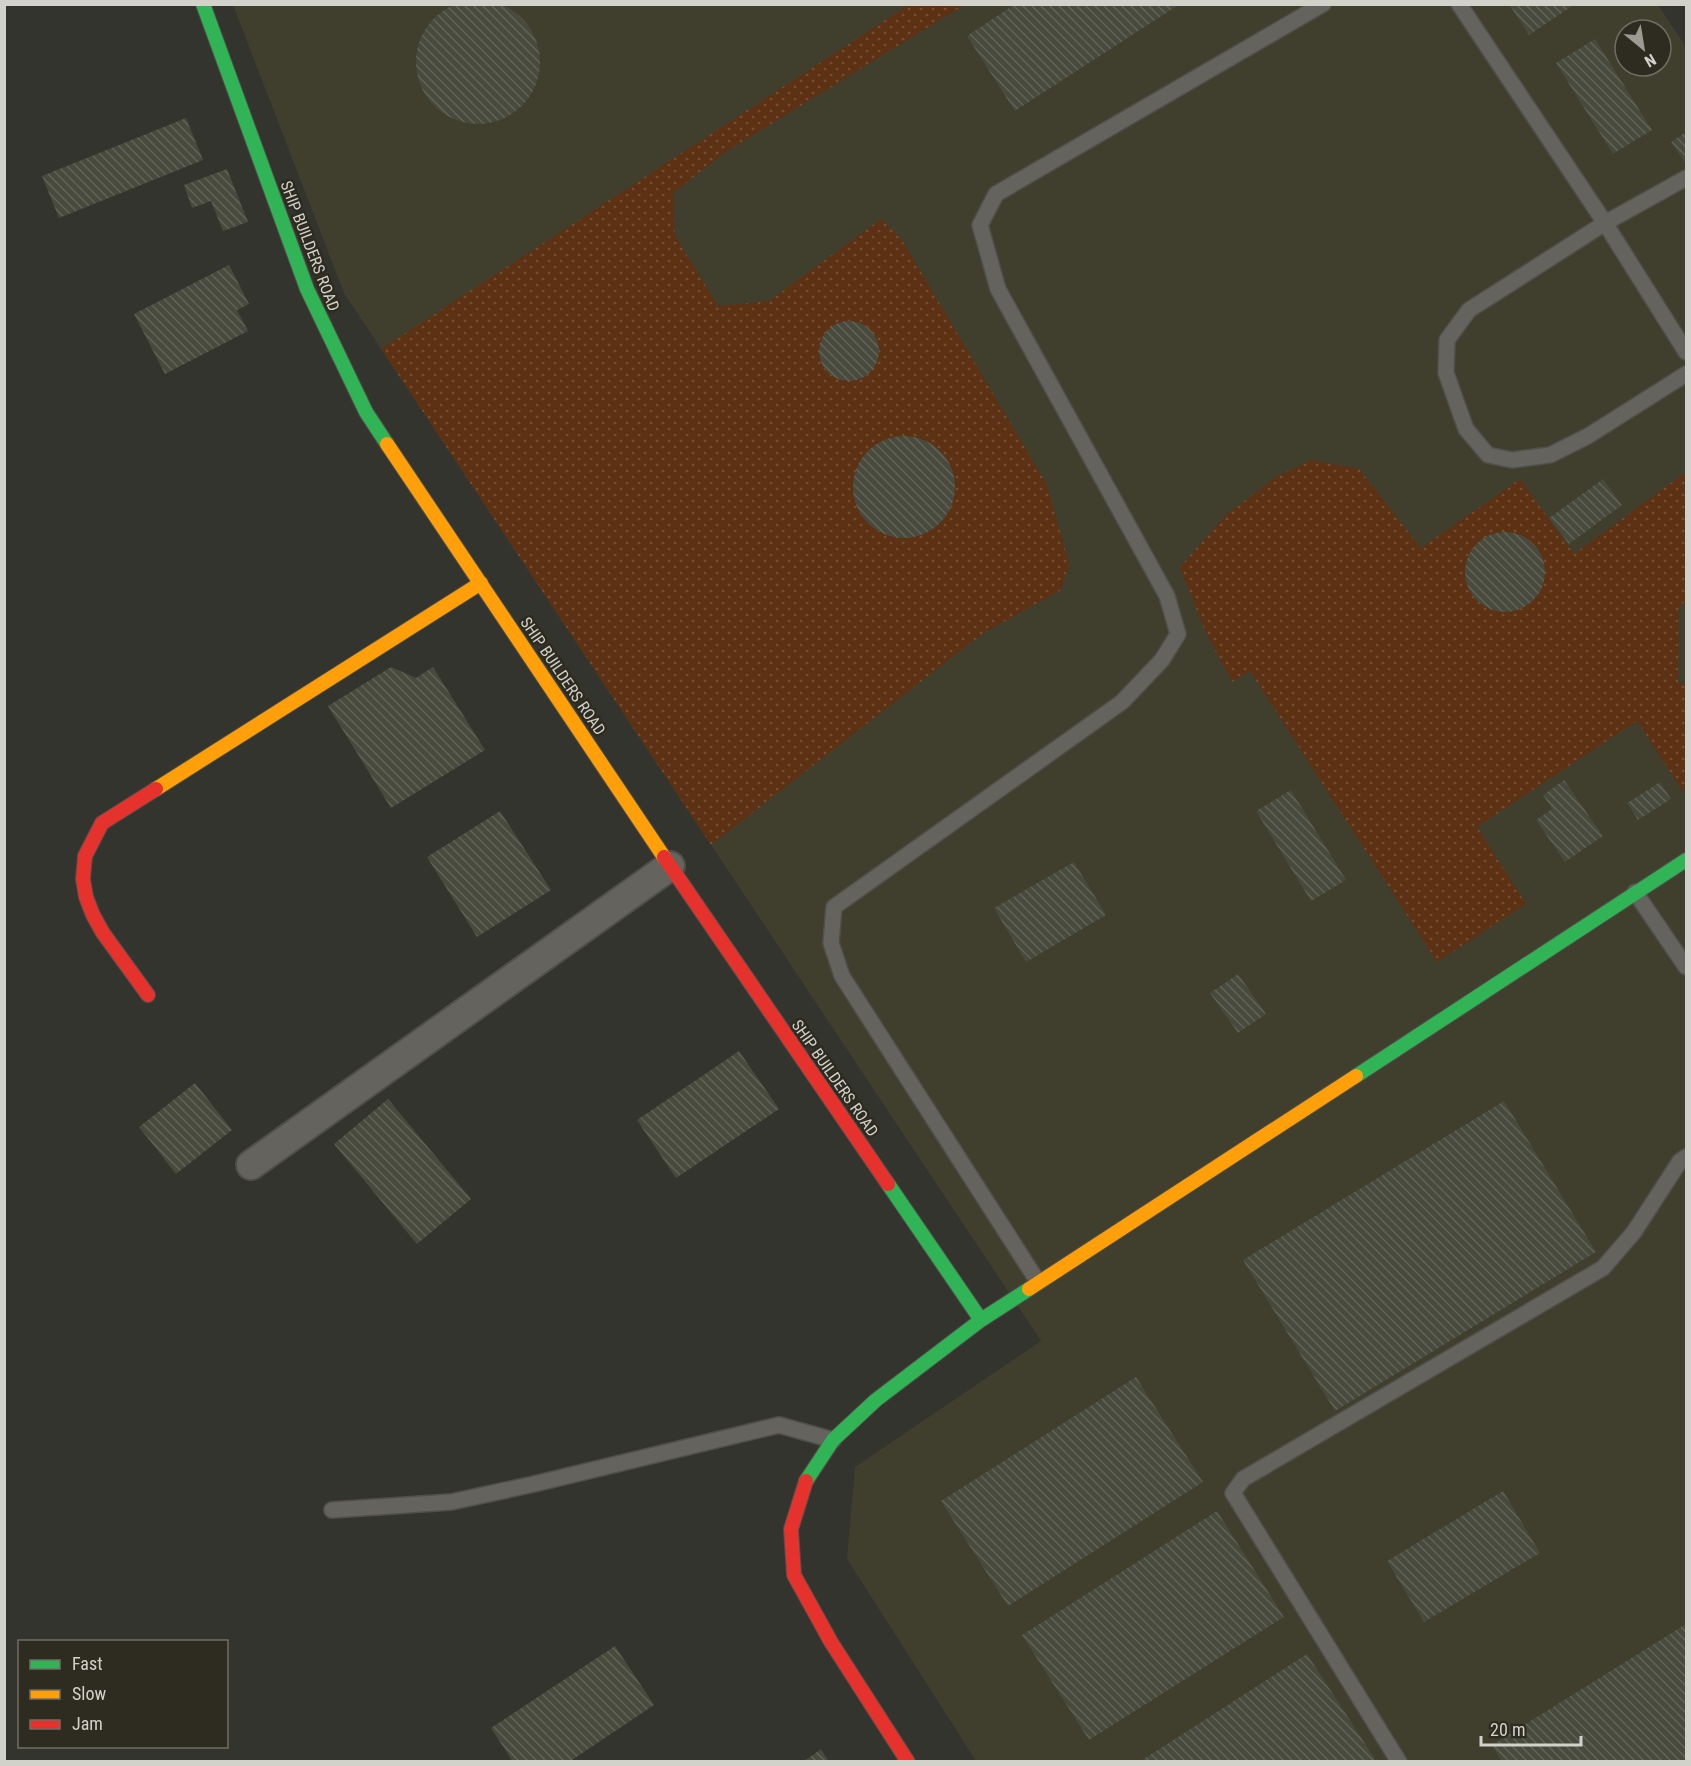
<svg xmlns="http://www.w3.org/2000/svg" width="1691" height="1766" font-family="'Roboto Condensed',sans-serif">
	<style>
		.built { fill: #403e2c; fill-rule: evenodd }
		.grass { fill: url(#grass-dots) }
		.building { fill: url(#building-back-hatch) }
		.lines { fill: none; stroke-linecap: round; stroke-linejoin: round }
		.lane-casing { stroke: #504f4a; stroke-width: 18 }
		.street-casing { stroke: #504f4a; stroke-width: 32 }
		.fast-casing { stroke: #504f4a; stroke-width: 16 }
		.slow-casing { stroke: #504f4a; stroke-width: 16 }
		.jam-casing { stroke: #504f4a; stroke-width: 16 }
		.lane { stroke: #64635e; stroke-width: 15 }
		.street { stroke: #64635e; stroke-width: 28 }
		.fast { stroke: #30b455; stroke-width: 14 }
		.slow { stroke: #ff9f0a; stroke-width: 14 }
		.jam { stroke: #e5322d; stroke-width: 14 }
		.labels { text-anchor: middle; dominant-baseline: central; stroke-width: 5; stroke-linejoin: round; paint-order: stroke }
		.street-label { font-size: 16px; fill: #d3d2ca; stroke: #2e2c20 }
	</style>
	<defs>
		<pattern id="grass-dots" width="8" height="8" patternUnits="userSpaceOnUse" patternTransform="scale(1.5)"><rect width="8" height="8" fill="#5d3113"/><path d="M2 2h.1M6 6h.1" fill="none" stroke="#734e34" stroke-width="1.8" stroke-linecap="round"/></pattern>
		<pattern id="building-back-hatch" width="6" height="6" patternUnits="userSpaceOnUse" patternTransform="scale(1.5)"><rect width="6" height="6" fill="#474a3c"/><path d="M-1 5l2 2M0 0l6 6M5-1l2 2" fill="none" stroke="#616357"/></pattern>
	</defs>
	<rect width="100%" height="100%" fill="#34342e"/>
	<path class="built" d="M 233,5 L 1658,5 L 1686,47 L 1686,1761 L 976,1761 L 847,1559 L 855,1467 L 1041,1341 L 344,293 ZM 1625,30 L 1661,30 L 1661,66 L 1625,66 Z"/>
	<path class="grass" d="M 910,4 L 964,5 L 724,153 L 673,193 L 675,236 L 718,306 L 769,301 L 881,219 L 902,240 L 1047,485 L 1069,564 L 1061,590 L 982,634 L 711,845 L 381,349 Z
		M 1311,460 L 1359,469 L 1421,548 L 1520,479 L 1574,554 L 1686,472 L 1686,600 L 1679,607 L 1678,683 L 1686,684 L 1686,796 L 1637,721 L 1477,827 L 1526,904 L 1437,962 L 1250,671 L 1232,682 L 1204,629 L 1180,567 L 1226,515 L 1276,477 Z"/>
	<path class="building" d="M416 62a62 62 0 1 1 124 0a62 62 0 1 1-124 0Z
		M 1015,4 L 1180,4 L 1015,111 L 967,36 Z
		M 1509,4 L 1575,4 L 1529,35 Z
		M 1595,39 L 1652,130 L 1613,154 L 1556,63 Z
		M 186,118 L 203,160 L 59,218 L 42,176 Z
		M 1686,132 L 1686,164 L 1671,142 Z
		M 227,169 L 248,222 L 223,231 L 211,201 L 192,208 L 184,185 Z
		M 229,265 L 249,304 L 237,310 L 248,331 L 165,374 L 134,314 Z
		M819 351a30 30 0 1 1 60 0a30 30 0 1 1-60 0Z
		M853 487a51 51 0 1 1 102 0a51 51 0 1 1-102 0Z
		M 1603,479 L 1622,505 L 1569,544 L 1549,518 Z
		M1465 572a40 40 0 1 1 80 0a40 40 0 1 1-80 0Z
		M 391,667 L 416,678 L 433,667 L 485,750 L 391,808 L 328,706 Z
		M 1564,780 L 1603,836 L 1565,862 L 1536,820 L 1552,809 L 1543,795 Z
		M 1660,782 L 1671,799 L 1638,820 L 1627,803 Z
		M 1291,790 L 1346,880 L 1311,901 L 1256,811 Z
		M 500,811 L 551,890 L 477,937 L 427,857 Z
		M 1074,862 L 1106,915 L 1026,962 L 994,908 Z
		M 1238,974 L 1266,1014 L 1238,1033 L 1210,993 Z
		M 739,1051 L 779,1109 L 676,1178 L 637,1120 Z
		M 195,1083 L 232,1130 L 176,1174 L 139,1127 Z
		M 388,1099 L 471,1199 L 417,1244 L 334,1144 Z
		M 1504,1101 L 1596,1252 L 1335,1411 L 1243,1260 Z
		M 1136,1377 L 1203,1482 L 1008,1606 L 941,1501 Z
		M 1503,1491 L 1540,1553 L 1424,1622 L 1387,1561 Z
		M 1217,1511 L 1284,1617 L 1089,1740 L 1022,1635 Z
		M 1686,1624 L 1686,1762 L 1502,1762 L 1492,1745 Z
		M 615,1646 L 654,1705 L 569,1762 L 513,1762 L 491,1728 Z
		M 1307,1654 L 1375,1759 L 1371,1762 L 1139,1762 Z
		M 821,1749 L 829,1762 L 803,1762 Z"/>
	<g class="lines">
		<defs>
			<path id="lane" d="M 1459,4 L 1605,223 L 1686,352
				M 1686,178 L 1605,223 L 1469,310 L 1447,340 L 1446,373 L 1466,429 L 1488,455 L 1512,460 L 1550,455 L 1588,436 L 1686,374
				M 1635,892 L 1686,967
				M 1038,1282 L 842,976 L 831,943 L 834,907 L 1122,702 L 1162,660 L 1178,634 L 1167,596 L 998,289 L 980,225 L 996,194 L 1323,4
				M 332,1510 L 451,1502 L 534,1484 L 779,1425 L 833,1440
				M 1399,1762 L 1233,1493 L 1243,1479 L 1603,1268 L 1634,1232 L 1680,1161 L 1686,1157"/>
			<path id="street" d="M 251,1165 L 670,866"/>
			<path id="fast" d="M 203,4 L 307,289 L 366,412 L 387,444
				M 1356,1076 L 1686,860
				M 888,1184 L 981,1320
				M 806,1481 L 833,1440 L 876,1400 L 981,1320 L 1029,1289"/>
			<path id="slow" d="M 387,444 L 664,857
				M 156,789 L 481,583
				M 1029,1289 L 1356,1076"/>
			<path id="jam" d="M 664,857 L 888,1184
				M 148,995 L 103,933 L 93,915 L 86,897 L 83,879 L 85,856 L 102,823 L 156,789
				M 806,1481 L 791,1529 L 794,1575 L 831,1642 L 908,1762"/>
		</defs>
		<use href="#lane" class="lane-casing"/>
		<use href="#street" class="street-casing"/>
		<use href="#fast" class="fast-casing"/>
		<use href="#slow" class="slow-casing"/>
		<use href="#jam" class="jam-casing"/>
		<use href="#lane" class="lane"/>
		<use href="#street" class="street"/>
		<use href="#fast" class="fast"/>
		<use href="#slow" class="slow"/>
		<use href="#jam" class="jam"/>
	</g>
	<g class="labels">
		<g class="street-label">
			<text transform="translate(310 246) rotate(69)">SHIP BUILDERS ROAD</text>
			<text transform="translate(563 676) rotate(56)">SHIP BUILDERS ROAD</text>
			<text transform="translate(835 1078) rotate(55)">SHIP BUILDERS ROAD</text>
		</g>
	</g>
	<rect width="1691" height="1766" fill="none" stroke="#d3d2ca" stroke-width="12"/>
	<rect x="18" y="1640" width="210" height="108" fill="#2e2c20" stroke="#706e64" stroke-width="1.5"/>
	<rect x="30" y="1660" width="30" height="9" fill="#30b455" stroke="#706e64" stroke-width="1.5"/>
	<text x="72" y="1670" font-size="18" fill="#d3d2ca">Fast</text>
	<rect x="30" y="1690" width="30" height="9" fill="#ff9f0a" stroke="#706e64" stroke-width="1.5"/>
	<text x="72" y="1700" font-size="18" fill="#d3d2ca">Slow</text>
	<rect x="30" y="1720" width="30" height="9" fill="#e5322d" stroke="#706e64" stroke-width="1.5"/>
	<text x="72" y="1730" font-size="18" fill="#d3d2ca">Jam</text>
	<g transform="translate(1643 48) rotate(150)"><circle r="28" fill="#2e2c20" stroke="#706e64" stroke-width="1.5"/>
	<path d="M0-4.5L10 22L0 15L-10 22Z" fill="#9b9b93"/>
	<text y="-9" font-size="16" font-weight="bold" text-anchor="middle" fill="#d3d2ca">N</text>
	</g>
	<path d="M1481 1736v9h100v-9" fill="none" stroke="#d3d2ca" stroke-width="3"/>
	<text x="1490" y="1736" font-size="18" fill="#d3d2ca" stroke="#2e2c20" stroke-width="4.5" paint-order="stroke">20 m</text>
</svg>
